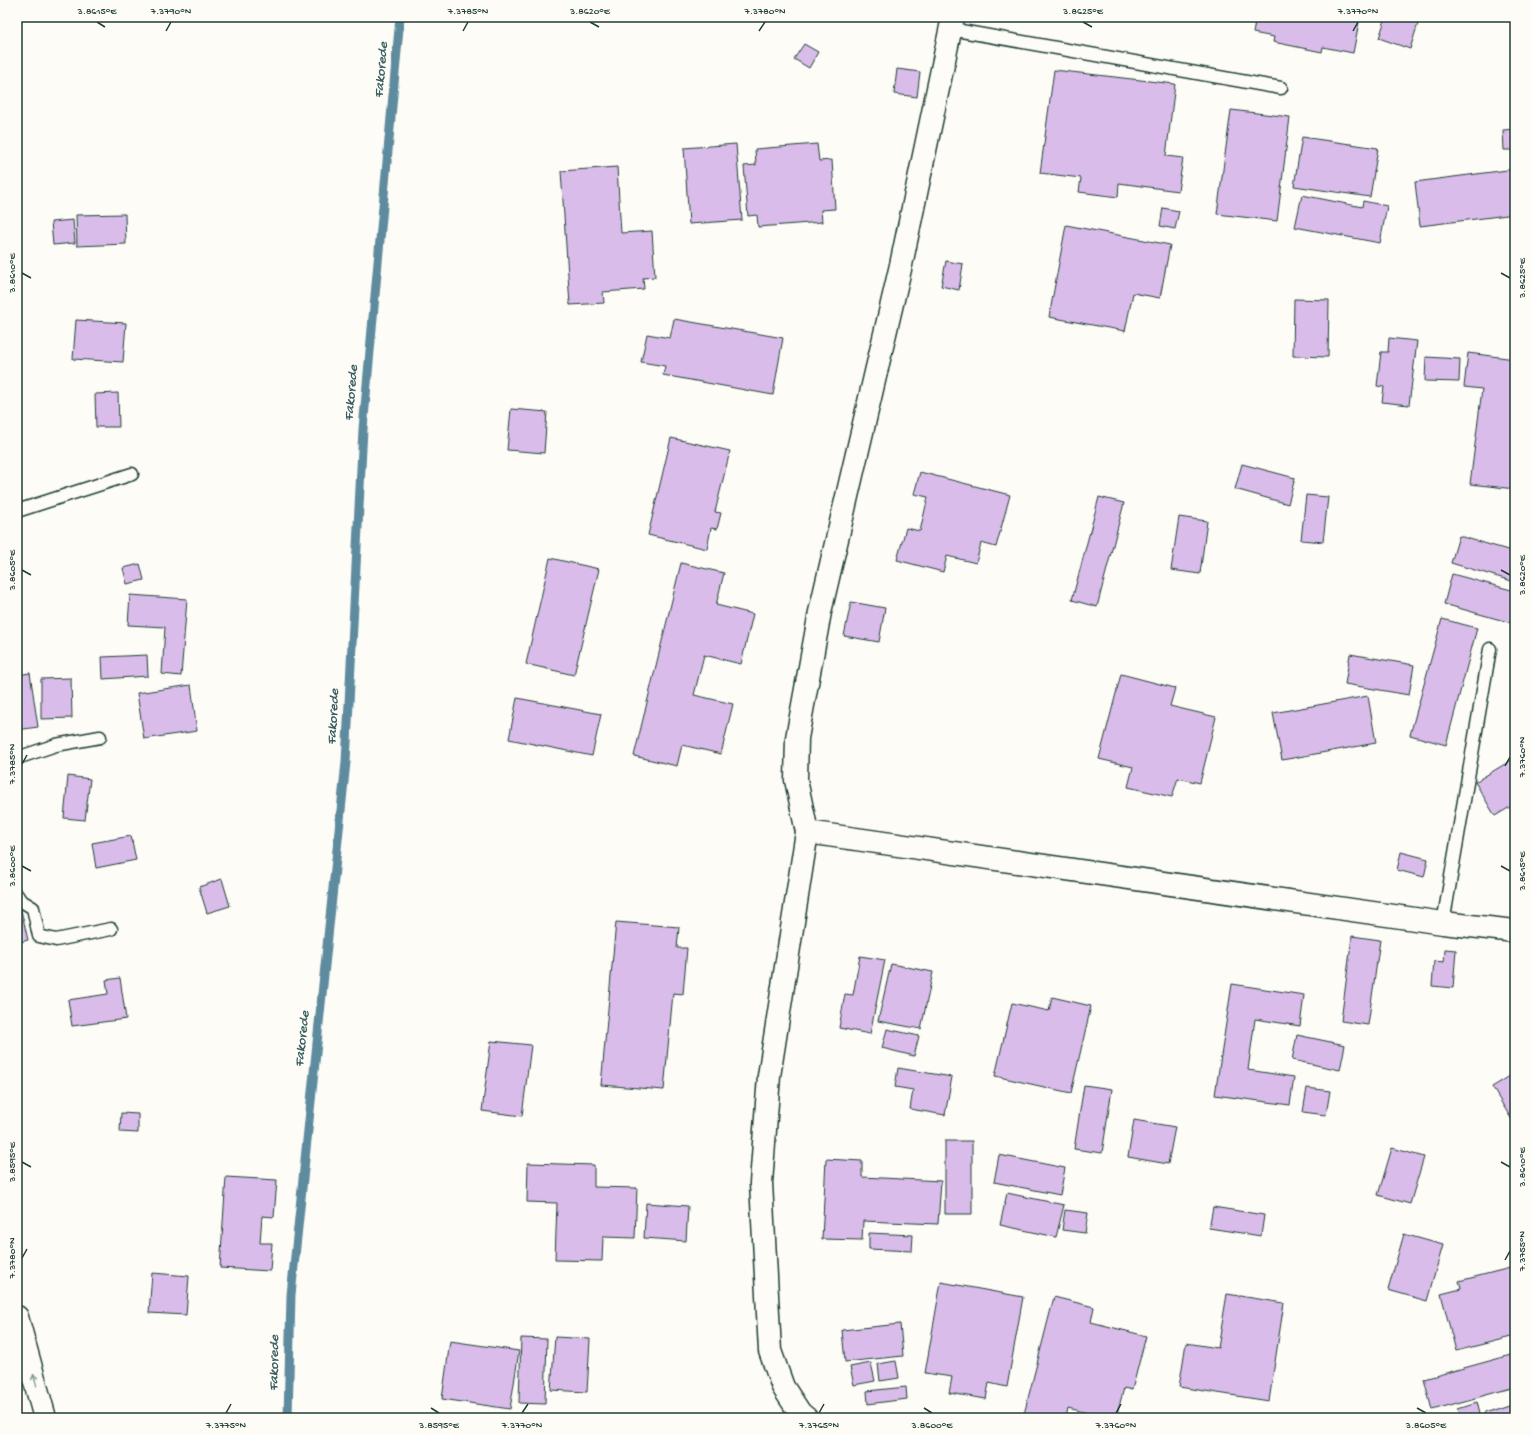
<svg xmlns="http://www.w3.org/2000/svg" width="1532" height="1435" font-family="'Gochi Hand',sans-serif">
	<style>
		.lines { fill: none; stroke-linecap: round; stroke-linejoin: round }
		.stream { stroke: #5e8b9f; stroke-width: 9 }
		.building { fill: #d9bcea; stroke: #1f3d34 }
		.lane-casing { stroke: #1f3d34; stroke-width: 15 }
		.street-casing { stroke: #1f3d34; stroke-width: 25 }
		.highway-casing { stroke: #1f3d34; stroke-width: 25 }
		.lane { stroke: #fdfcf7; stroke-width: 12 }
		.street { stroke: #fdfcf7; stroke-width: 22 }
		.highway { stroke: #fdfcf7; stroke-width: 22 }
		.oneway { stroke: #8e9c96 }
		.ticks { fill: none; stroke: #1f3d34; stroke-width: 1.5 }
		.labels { text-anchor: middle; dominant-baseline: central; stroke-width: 3.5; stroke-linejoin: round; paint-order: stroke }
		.water-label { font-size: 14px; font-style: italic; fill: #395e60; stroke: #fdfcf7 }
		.neatline { fill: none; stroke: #1f3d34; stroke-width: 1.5 }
		.ticks-label { font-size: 10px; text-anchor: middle; fill: #1f3d34 }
	</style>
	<rect width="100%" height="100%" fill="#fdfcf7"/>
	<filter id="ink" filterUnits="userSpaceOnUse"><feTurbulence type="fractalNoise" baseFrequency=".025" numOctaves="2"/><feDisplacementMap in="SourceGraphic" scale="8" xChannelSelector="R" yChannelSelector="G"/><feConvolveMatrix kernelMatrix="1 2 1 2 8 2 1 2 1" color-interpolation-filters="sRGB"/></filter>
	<g filter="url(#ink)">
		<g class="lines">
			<path class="stream" d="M 288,1418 L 291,1295 L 346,762 L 363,429 L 400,17"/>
		</g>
		<path class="building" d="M 1256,17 L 1360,17 L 1353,53 L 1323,47 L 1322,52 L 1273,42 L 1274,37 L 1253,33 Z
			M 1386,17 L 1420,17 L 1410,49 L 1379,38 Z
			M 804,44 L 818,52 L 809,68 L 794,59 Z
			M 897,69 L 920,72 L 917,97 L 894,94 Z
			M 1054,70 L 1175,84 L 1166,156 L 1183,158 L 1178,191 L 1119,183 L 1118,197 L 1079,192 L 1081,178 L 1040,173 Z
			M 1231,110 L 1290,117 L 1277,221 L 1217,214 Z
			M 1515,129 L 1515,150 L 1504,150 L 1503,130 Z
			M 1302,137 L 1378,148 L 1370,197 L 1294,186 Z
			M 736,144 L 742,220 L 689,224 L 684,148 Z
			M 817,144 L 819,161 L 832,160 L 835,209 L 821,210 L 822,222 L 758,227 L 757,215 L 748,216 L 744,166 L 756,165 L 755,149 Z
			M 617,167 L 621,233 L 652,231 L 655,277 L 643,278 L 644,289 L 603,292 L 604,303 L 570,305 L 561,171 Z
			M 1515,169 L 1515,214 L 1420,226 L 1415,182 Z
			M 1302,195 L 1362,207 L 1363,201 L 1387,206 L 1380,243 L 1295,227 Z
			M 1163,208 L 1179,211 L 1175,229 L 1160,226 Z
			M 125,214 L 126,244 L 77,246 L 76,215 Z
			M 73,220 L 75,243 L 53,245 L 51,222 Z
			M 1066,225 L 1170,245 L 1160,298 L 1133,293 L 1125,331 L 1049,317 Z
			M 946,261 L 963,264 L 959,290 L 941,286 Z
			M 1294,299 L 1329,300 L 1328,357 L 1293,356 Z
			M 674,319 L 783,338 L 773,395 L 663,375 L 665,366 L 641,362 L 647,334 L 670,338 Z
			M 76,320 L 126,323 L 123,362 L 73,359 Z
			M 1389,338 L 1417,341 L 1409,405 L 1382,402 L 1384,387 L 1377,386 L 1381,352 L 1388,352 Z
			M 1468,353 L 1515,359 L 1515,489 L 1470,484 L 1482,389 L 1464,387 Z
			M 1426,357 L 1460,359 L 1459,382 L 1425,381 Z
			M 118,393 L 119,427 L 96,427 L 95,394 Z
			M 511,409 L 547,412 L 544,453 L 507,450 Z
			M 671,438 L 730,451 L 715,512 L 721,513 L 717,529 L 711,528 L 707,549 L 648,535 Z
			M 1242,464 L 1295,478 L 1288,504 L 1235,489 Z
			M 920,472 L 1010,495 L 996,547 L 981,543 L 976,563 L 947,556 L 943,572 L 897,560 L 906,528 L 920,531 L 928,497 L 914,494 Z
			M 1306,495 L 1328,497 L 1323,542 L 1301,540 Z
			M 1099,497 L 1124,503 L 1097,607 L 1072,600 Z
			M 1179,517 L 1207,521 L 1200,574 L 1171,570 Z
			M 1459,536 L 1515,552 L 1515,582 L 1451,563 Z
			M 550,558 L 599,569 L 574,675 L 526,664 Z
			M 681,563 L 724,573 L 716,605 L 753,614 L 741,664 L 704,655 L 694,695 L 733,704 L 721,754 L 682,745 L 677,766 L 634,756 Z
			M 140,564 L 144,580 L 127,584 L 123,568 Z
			M 1452,574 L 1515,591 L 1515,624 L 1444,604 Z
			M 130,595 L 187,599 L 181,676 L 162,674 L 165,627 L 128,625 Z
			M 851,602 L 885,608 L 879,642 L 844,636 Z
			M 1442,619 L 1477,628 L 1446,745 L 1410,735 Z
			M 1350,654 L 1414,665 L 1409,695 L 1345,684 Z
			M 147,655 L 148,676 L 103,679 L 102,657 Z
			M 30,673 L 38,727 L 17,730 L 17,675 Z
			M 1121,674 L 1175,688 L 1170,706 L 1216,717 L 1200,783 L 1178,778 L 1172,797 L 1128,787 L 1133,767 L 1099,759 Z
			M 71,678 L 72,718 L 41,719 L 41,679 Z
			M 191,685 L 197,731 L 144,739 L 137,693 Z
			M 1368,696 L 1376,743 L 1282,760 L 1273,713 Z
			M 517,698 L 601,714 L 592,756 L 509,739 Z
			M 1515,758 L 1515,804 L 1495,816 L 1475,782 Z
			M 68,776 L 90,779 L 85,820 L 64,818 Z
			M 131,836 L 136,860 L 96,868 L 92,843 Z
			M 1401,852 L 1428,859 L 1424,877 L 1397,870 Z
			M 222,879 L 230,906 L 207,913 L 199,887 Z
			M 21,910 L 28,940 L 17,943 L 17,911 Z
			M 616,922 L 679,927 L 677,948 L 687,948 L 683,994 L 673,993 L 664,1090 L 601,1085 Z
			M 1352,936 L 1380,940 L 1368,1025 L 1341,1021 Z
			M 1445,949 L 1456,950 L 1453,988 L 1432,986 L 1434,961 L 1444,962 Z
			M 860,956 L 885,960 L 870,1034 L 839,1028 L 845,994 L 853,995 Z
			M 891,964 L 933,972 L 921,1029 L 878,1021 Z
			M 120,978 L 126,1019 L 72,1026 L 68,1000 L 108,994 L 106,980 Z
			M 1232,984 L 1304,995 L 1300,1026 L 1255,1019 L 1248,1070 L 1294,1077 L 1290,1105 L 1215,1095 Z
			M 1052,997 L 1091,1006 L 1071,1093 L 995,1076 L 1012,1003 L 1049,1011 Z
			M 887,1029 L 919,1036 L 914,1056 L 882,1048 Z
			M 1297,1035 L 1345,1045 L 1340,1070 L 1292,1060 Z
			M 491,1041 L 531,1045 L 522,1116 L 482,1111 Z
			M 898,1068 L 952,1077 L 945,1115 L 910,1109 L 913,1090 L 895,1087 Z
			M 1515,1073 L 1515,1125 L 1492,1087 Z
			M 1084,1085 L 1112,1089 L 1102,1153 L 1074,1149 Z
			M 1307,1088 L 1330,1091 L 1326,1115 L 1303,1112 Z
			M 121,1113 L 138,1114 L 138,1133 L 120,1132 Z
			M 1134,1120 L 1175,1127 L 1168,1164 L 1128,1157 Z
			M 945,1141 L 972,1141 L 972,1214 L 945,1214 Z
			M 1392,1148 L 1424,1157 L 1410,1204 L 1378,1195 Z
			M 999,1155 L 1065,1168 L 1060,1195 L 994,1182 Z
			M 826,1159 L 862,1161 L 862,1177 L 941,1181 L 938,1224 L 863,1221 L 862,1240 L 822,1239 Z
			M 528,1163 L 594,1165 L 594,1187 L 637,1188 L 635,1238 L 603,1237 L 602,1261 L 555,1260 L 557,1203 L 527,1202 Z
			M 226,1177 L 277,1180 L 274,1217 L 262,1216 L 260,1243 L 272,1243 L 270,1271 L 220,1268 Z
			M 1007,1193 L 1064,1205 L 1056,1237 L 1000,1225 Z
			M 646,1203 L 688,1206 L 686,1241 L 644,1238 Z
			M 1213,1207 L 1264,1215 L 1261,1236 L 1209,1228 Z
			M 1065,1210 L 1088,1213 L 1085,1233 L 1062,1230 Z
			M 869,1233 L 913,1235 L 912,1251 L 869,1249 Z
			M 1404,1234 L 1443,1245 L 1427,1301 L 1388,1290 Z
			M 1510,1268 L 1515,1289 L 1515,1336 L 1456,1351 L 1441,1294 L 1461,1289 L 1459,1281 Z
			M 152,1273 L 189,1276 L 186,1315 L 149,1313 Z
			M 941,1282 L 1023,1297 L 1007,1387 L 989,1383 L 986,1399 L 949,1393 L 952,1377 L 925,1373 Z
			M 1227,1294 L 1284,1303 L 1269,1401 L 1179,1387 L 1186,1343 L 1218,1348 Z
			M 1054,1297 L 1094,1307 L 1091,1322 L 1146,1336 L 1132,1390 L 1124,1388 L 1116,1418 L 1093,1418 L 1087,1416 L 1088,1413 L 1068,1408 L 1066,1418 L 1023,1418 Z
			M 900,1324 L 903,1356 L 845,1362 L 842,1330 Z
			M 555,1337 L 590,1339 L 587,1392 L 551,1390 Z
			M 521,1338 L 547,1339 L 545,1404 L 519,1403 Z
			M 450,1341 L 519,1351 L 510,1409 L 442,1399 Z
			M 1511,1355 L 1515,1368 L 1515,1387 L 1432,1410 L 1424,1379 Z
			M 896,1361 L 899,1378 L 880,1381 L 878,1364 Z
			M 871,1363 L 875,1381 L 854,1385 L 850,1367 Z
			M 906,1387 L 907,1399 L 868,1404 L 867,1391 Z
			M 1477,1402 L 1480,1414 L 1461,1418 L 1458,1408 Z
			M 1512,1404 L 1515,1418 L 1486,1418 L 1485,1413 Z"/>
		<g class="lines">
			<defs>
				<path id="lane" d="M 950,29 L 1281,88
					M 17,511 L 132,474
					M 17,758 L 56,745 L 100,737
					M 17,895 L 20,900 L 33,908 L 39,936 L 56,940 L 111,929
					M 1443,923 L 1490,649"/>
				<path id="street" d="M 807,832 L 1443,923 L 1515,931
					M 806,1418 L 800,1413 L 783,1387 L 770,1351 L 761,1183 L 769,1076 L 807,832 L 796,780 L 797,738 L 820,612 L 901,265 L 953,17"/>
				<path id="highway" d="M 17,1317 L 45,1418"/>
			</defs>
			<use href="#lane" class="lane-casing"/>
			<use href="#street" class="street-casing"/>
			<use href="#highway" class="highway-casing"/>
			<use href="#lane" class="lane"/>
			<use href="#street" class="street"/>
			<use href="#highway" class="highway"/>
		</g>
		<defs><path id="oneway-shaft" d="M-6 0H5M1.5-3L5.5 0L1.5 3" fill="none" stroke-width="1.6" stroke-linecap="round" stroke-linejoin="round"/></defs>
		<use class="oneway" href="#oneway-shaft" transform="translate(35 1380) rotate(-105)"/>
	</g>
	<path class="ticks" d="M 97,22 L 105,27M 590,22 L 599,27M 1083,22 L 1092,27M 166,31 L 171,22M 463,31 L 468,22M 759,31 L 765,22M 1353,31 L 1358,22M 22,273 L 31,278M 1501,273 L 1510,278M 22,570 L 31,575M 1501,570 L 1510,575M 22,764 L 27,755M 1505,766 L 1510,757M 22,866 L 31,871M 1501,866 L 1510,871M 22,1162 L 31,1167M 1501,1162 L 1510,1167M 22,1258 L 27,1249M 1505,1260 L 1510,1251M 431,1408 L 439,1413M 924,1408 L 932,1413M 1417,1408 L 1426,1413M 226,1413 L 231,1404M 522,1413 L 528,1404M 819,1413 L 824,1404M 1116,1413 L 1121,1404"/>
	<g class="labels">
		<g class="water-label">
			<text transform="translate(382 70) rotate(-85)">Fakorede</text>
			<text transform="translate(352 393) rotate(-85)">Fakorede</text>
			<text transform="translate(334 717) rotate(-87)">Fakorede</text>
			<text transform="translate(303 1039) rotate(-84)">Fakorede</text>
			<text transform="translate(275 1363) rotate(-89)">Fakorede</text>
		</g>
	</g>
	<rect width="1532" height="1435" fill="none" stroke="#fdfcf7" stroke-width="44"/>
	<rect x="22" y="22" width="1488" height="1391" class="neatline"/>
	<g class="ticks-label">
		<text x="97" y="14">3.8615°E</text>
		<text x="171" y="14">7.3790°N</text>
		<text x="468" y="14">7.3785°N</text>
		<text x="590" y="14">3.8620°E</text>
		<text x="765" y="14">7.3780°N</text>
		<text x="1083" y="14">3.8625°E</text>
		<text x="1358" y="14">7.3770°N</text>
		<text transform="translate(11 273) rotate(-90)" y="4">3.8610°E</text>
		<text transform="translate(1521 278) rotate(-90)" y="4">3.8625°E</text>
		<text transform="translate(11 570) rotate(-90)" y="4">3.8605°E</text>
		<text transform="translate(1521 575) rotate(-90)" y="4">3.8620°E</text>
		<text transform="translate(1521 757) rotate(-90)" y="4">7.3760°N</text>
		<text transform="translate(11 764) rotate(-90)" y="4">7.3785°N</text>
		<text transform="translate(11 866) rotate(-90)" y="4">3.8600°E</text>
		<text transform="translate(1521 871) rotate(-90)" y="4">3.8615°E</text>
		<text transform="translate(11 1162) rotate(-90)" y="4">3.8595°E</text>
		<text transform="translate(1521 1167) rotate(-90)" y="4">3.8610°E</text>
		<text transform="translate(1521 1251) rotate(-90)" y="4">7.3755°N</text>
		<text transform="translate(11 1258) rotate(-90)" y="4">7.3780°N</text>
		<text x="226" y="1428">7.3775°N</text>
		<text x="439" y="1428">3.8595°E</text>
		<text x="522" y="1428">7.3770°N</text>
		<text x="819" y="1428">7.3765°N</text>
		<text x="932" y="1428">3.8600°E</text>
		<text x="1116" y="1428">7.3760°N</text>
		<text x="1426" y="1428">3.8605°E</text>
	</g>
</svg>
